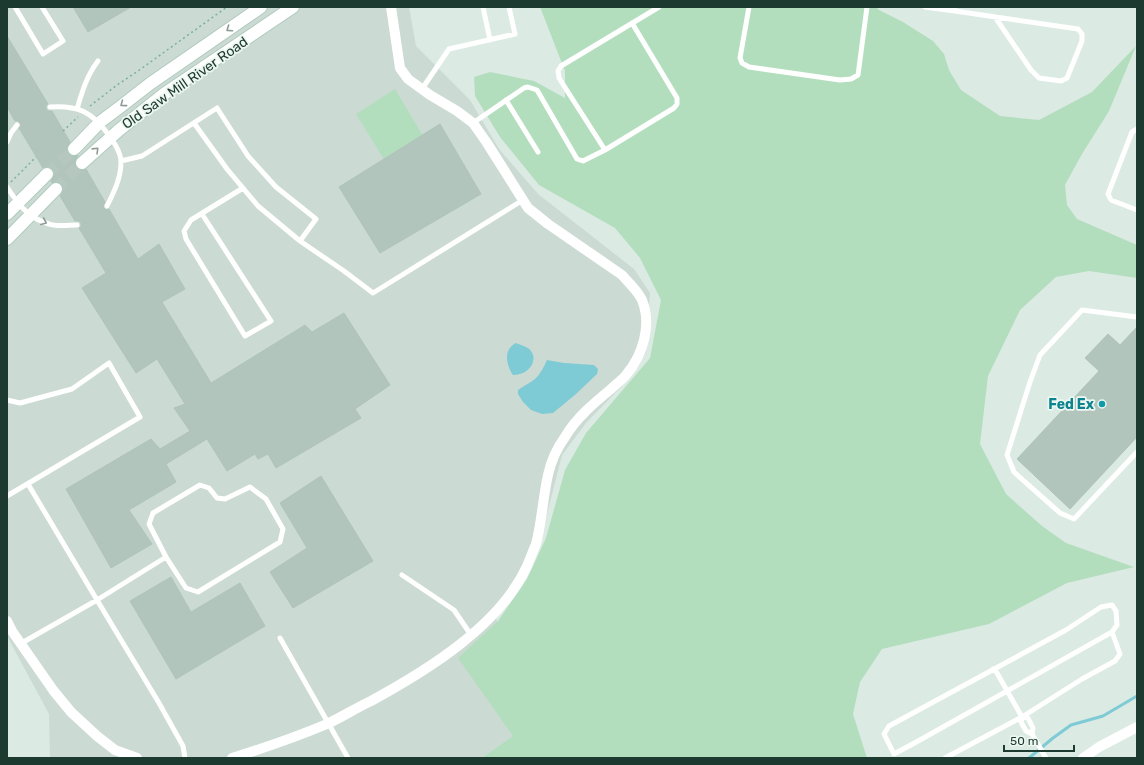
<svg xmlns="http://www.w3.org/2000/svg" width="1144" height="765" font-family="Rubik,sans-serif">
	<style>
		.built { fill: #cbdad2 }
		.green { fill: #b3debd }
		.water { fill: #7ecbd5 }
		.lines { fill: none; stroke-linecap: round; stroke-linejoin: round }
		.stream { stroke: #7ecbd5; stroke-width: 3 }
		.building { fill: #b2c5bc; stroke: #afc4ba }
		.secondary-tunnel { stroke: #b6c7c0; stroke-width: 12; stroke-dasharray: 12 6; stroke-linecap: butt }
		.secondary-casing { stroke: #afcbbf; stroke-width: 14 }
		.path { stroke: #7ab19d; stroke-width: 1.5; stroke-dasharray: 2 3; stroke-linecap: butt }
		.lane { stroke: #fff; stroke-width: 5 }
		.street { stroke: #fff; stroke-width: 10 }
		.secondary { stroke: #fff; stroke-width: 12 }
		.oneway { stroke: #8e9c98 }
		.culture-dot { fill: #0f9aa8; stroke: #edf7f1; stroke-width: 1.5 }
		.labels { text-anchor: middle; dominant-baseline: central; stroke-width: 3.5; stroke-linejoin: round; paint-order: stroke }
		.street-label { font-size: 14px; fill: #1d3a31; stroke: #edf7f1 }
		.culture-label { font-size: 14px; font-weight: bold; fill: #0d838f; stroke: #edf7f1; text-anchor: end }
	</style>
	<rect width="100%" height="100%" fill="#dceae4"/>
	<path class="built" d="M 7,7 L 409,7 L 416,46 L 470,100 L 499,149 L 538,194 L 634,269 L 650,293 L 646,352 L 622,386 L 586,423 L 562,455 L 545,522 L 496,618 L 503,637 L 551,758 L 50,758 L 49,714 L 7,636 Z"/>
	<path class="green" d="M 540,7 L 876,7 L 879,10 L 903,22 L 933,41 L 944,54 L 949,70 L 961,90 L 1000,116 L 1039,120 L 1092,92 L 1136,46 L 1109,111 L 1082,154 L 1065,185 L 1067,205 L 1077,219 L 1137,245 L 1137,278 L 1089,271 L 1056,277 L 1020,310 L 988,376 L 980,444 L 1006,494 L 1042,526 L 1066,543 L 1134,567 L 1067,583 L 989,624 L 882,649 L 860,682 L 853,714 L 867,758 L 482,758 L 513,736 L 458,658 L 498,621 L 527,579 L 546,538 L 565,470 L 586,433 L 650,358 L 661,300 L 640,258 L 615,228 L 539,185 L 500,137 L 475,96 L 474,77 L 490,72 L 534,81 L 565,98 L 565,71 Z
		M 395,89 L 423,136 L 385,161 L 356,114 Z"/>
	<path class="water" d="M 516,343 C 520,345 525,346 528,348 C 541,358 529,376 513,375 C 506,365 503,349 516,343 Z
		M 547,360 L 564,363 L 594,365 L 598,369 L 597,374 L 576,394 L 553,413 L 542,414 L 531,410 L 523,402 L 518,394 L 518,390 C 535,379 538,380 547,360 Z"/>
	<g class="lines">
		<path class="stream" d="M 1029,758 L 1053,738 L 1071,725 L 1103,716 L 1137,696"/>
	</g>
	<path class="building" d="M 73,7 L 131,7 L 88,32 Z
		M 7,36 L 48,104 L 46,105 L 46,109 L 48,111 L 52,111 L 70,142 L 67,147 L 67,151 L 69,154 L 72,156 L 78,155 L 78,156 L 75,161 L 76,168 L 80,170 L 86,169 L 105,202 L 103,206 L 104,208 L 106,210 L 109,209 L 138,259 L 159,244 L 185,289 L 162,302 L 211,383 L 305,325 L 312,332 L 344,313 L 390,385 L 355,409 L 361,418 L 276,468 L 268,454 L 258,459 L 255,454 L 227,471 L 207,439 L 166,464 L 176,482 L 129,510 L 152,544 L 111,568 L 66,489 L 151,439 L 160,449 L 190,431 L 174,408 L 185,404 L 157,359 L 136,373 L 82,288 L 106,273 L 79,228 L 81,227 L 81,223 L 79,221 L 75,221 L 60,196 L 63,190 L 63,187 L 61,184 L 57,182 L 52,183 L 51,181 L 54,176 L 54,172 L 53,169 L 49,167 L 43,168 L 19,128 L 21,126 L 20,123 L 18,121 L 15,121 L 7,107 Z
		M 440,124 L 481,194 L 380,253 L 339,187 Z
		M 1137,327 L 1137,437 L 1070,509 L 1017,459 L 1099,371 L 1085,358 L 1108,334 L 1120,345 Z
		M 321,476 L 373,561 L 293,608 L 270,572 L 307,548 L 280,503 Z
		M 171,577 L 191,612 L 240,583 L 265,626 L 176,679 L 130,601 Z"/>
	<g class="lines">
		<path class="secondary-tunnel" d="M 47,174 L 74,149
			M 56,189 L 82,163"/>
		<defs>
			<path id="secondary" d="M 74,149 L 100,122 L 120,107 L 151,83 L 261,7
				M 82,163 L 119,130 L 164,94 L 293,7
				M 7,214 L 47,174
				M 7,239 L 56,189"/>
		</defs>
		<use href="#secondary" class="secondary-casing"/>
		<path class="path" d="M 90,106 L 117,85 L 138,71 L 227,7
			M 63,131 L 78,117
			M 11,182 L 36,157"/>
		<path class="lane" d="M 15,7 L 43,54 L 63,41 L 42,7
			M 483,7 L 490,40
			M 749,7 L 740,58 L 742,63 L 749,67 L 840,80 L 851,79 L 858,75 L 867,7
			M 925,7 L 955,11 L 955,7
			M 955,11 L 1078,29 L 1082,34 L 1082,41 L 1067,78 L 1061,81 L 1039,78 L 1031,70 L 995,17
			M 632,23 L 677,98 L 677,104 L 674,108 L 605,150 L 559,78 L 558,71 L 561,66 L 659,7
			M 422,89 L 449,49 L 515,34 L 509,7
			M 506,100 L 538,152
			M 50,107 C 78,105 92,112 108,134 C 114,142 121,152 121,162 C 121,178 114,192 107,206
			M 77,109 C 82,92 87,75 98,61
			M 194,123 L 227,169 L 258,206 L 300,241 L 344,271 L 373,293 L 523,200
			M 473,123 L 524,88 L 528,87 L 537,90 L 577,159 L 583,161 L 605,150
			M 1137,129 L 1132,132 L 1108,194 L 1111,200 L 1137,210
			M 7,142 L 11,133 L 17,125
			M 121,161 L 142,156 L 217,108 L 248,156 L 276,187 L 316,219 L 300,241
			M 7,187 C 18,204 28,218 49,224 C 56,227 69,225 77,225
			M 202,214 L 271,321 L 245,336 L 186,239 L 184,231 L 191,220 L 243,188
			M 1137,317 L 1082,310 L 1040,355 L 1030,382 L 1007,455 L 1014,472 L 1060,513 L 1074,519 L 1137,452
			M 7,400 L 20,403 L 72,389 L 109,363 L 140,417 L 7,496
			M 28,484 L 97,600 L 159,703 L 183,746 L 185,758
			M 200,485 L 209,488 L 217,498 L 225,499 L 250,487 L 266,499 L 283,529 L 280,542 L 198,592 L 186,588 L 166,557 L 149,524 L 153,513 Z
			M 402,575 L 454,610 L 471,635
			M 280,638 L 348,758
			M 20,644 L 97,600 L 166,557
			M 993,669 L 997,673 L 1022,717
			M 1032,734 L 1026,731 L 1021,722 L 1022,717 L 1028,718 L 1033,728 L 1032,734 L 1046,758
			M 945,758 L 1022,717 L 1082,679 L 1115,661 L 1120,654 L 1112,632 L 920,740 L 894,754 L 884,734 L 889,726 L 1066,630 L 1101,607 L 1112,605 L 1116,611 L 1117,625 L 1112,632"/>
		<path class="street" d="M 7,621 L 12,631 L 53,690 L 71,712 L 97,736 L 115,750 L 137,758
			M 232,758 C 264,748 296,737 327,724 C 342,717 356,708 371,701 C 426,671 500,626 527,566 C 530,559 533,551 536,544 C 542,521 543,497 548,475 C 551,461 557,448 565,437 C 576,418 594,403 611,389 C 616,384 622,380 626,375 C 643,355 652,325 642,300 C 638,291 629,283 622,275 L 548,224 L 528,208 L 487,143 L 473,123 L 457,111 L 430,95 L 408,79 L 400,68 L 391,7
			M 1083,758 L 1099,747 L 1137,727"/>
		<use href="#secondary" class="secondary"/>
	</g>
	<defs><path id="oneway-chevron" d="M-2-3.5L2.5 0L-2 3.5" fill="none" stroke-width="1.6" stroke-linecap="round" stroke-linejoin="round"/></defs>
	<g class="oneway">
		<use href="#oneway-chevron" transform="translate(229 29) rotate(146)"/>
		<use href="#oneway-chevron" transform="translate(123 104) rotate(143)"/>
		<use href="#oneway-chevron" transform="translate(96 150) rotate(-44)"/>
		<use href="#oneway-chevron" transform="translate(44 222) rotate(23)"/>
	</g>
	<circle class="culture-dot" cx="1102" cy="404" r="4"/>
	<g class="labels">
		<g class="street-label">
			<text transform="translate(185 83) rotate(-35)">Old Saw Mill River Road</text>
		</g>
		<g class="culture-label">
			<text x="1094" y="404">Fed Ex</text>
		</g>
	</g>
	<rect width="1144" height="765" fill="none" stroke="#1d3a31" stroke-width="16"/>
	<path d="M1004 745v6h70v-6" fill="none" stroke="#1d3a31" stroke-width="2"/>
	<text x="1010" y="745" font-size="12" fill="#1d3a31" stroke="#edf7f1" stroke-width="3" paint-order="stroke">50 m</text>
</svg>
